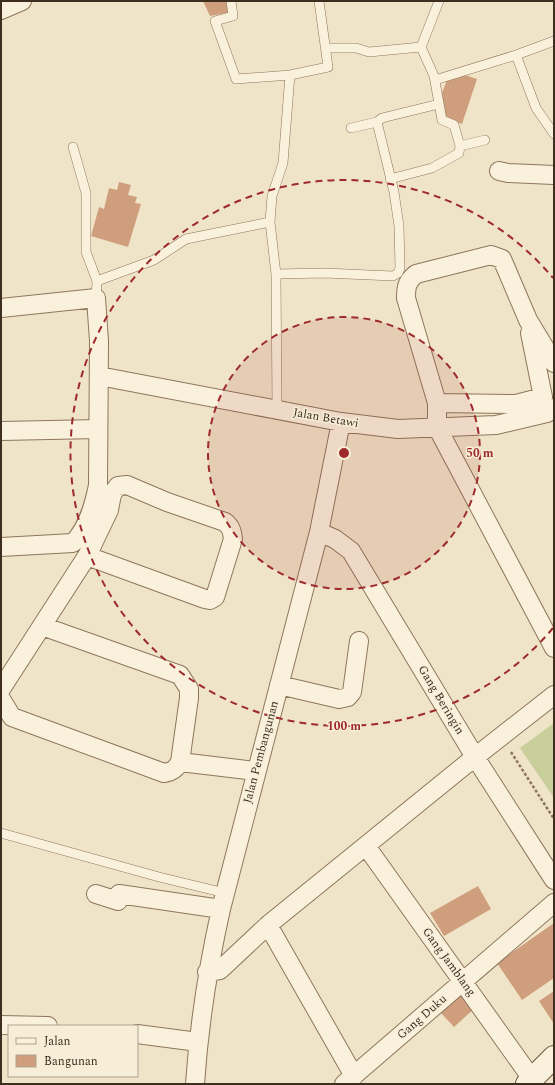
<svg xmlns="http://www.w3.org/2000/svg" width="555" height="1085" font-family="Spectral,serif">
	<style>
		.green { fill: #c9cf9b }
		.building { fill: #cf9f7d }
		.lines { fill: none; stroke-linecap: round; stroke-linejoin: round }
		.service-casing { stroke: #8d765c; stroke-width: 10 }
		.minor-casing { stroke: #8d765c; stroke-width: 20 }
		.secondary-casing { stroke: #6f573f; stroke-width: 24 }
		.path { stroke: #8d765c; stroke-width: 2.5; stroke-dasharray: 3 2; stroke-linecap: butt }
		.service { stroke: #faf1dc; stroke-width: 9 }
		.minor { stroke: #faf1dc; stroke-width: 18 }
		.secondary { stroke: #faf1dc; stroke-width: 22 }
		.ring { fill: none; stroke: #9e2a2b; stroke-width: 2; stroke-dasharray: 7 5 }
		.labels { text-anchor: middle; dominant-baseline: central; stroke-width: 3; stroke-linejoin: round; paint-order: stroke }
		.street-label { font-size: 12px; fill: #3d2e20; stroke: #f7eed8 }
		.centre { fill: #9e2a2b; stroke: #f7eed8; stroke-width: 2 }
		.ring-label { font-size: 12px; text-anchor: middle; font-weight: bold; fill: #9e2a2b; stroke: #f7eed8; stroke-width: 3; stroke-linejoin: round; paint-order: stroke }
	</style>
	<rect width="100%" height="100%" fill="#f0e4c8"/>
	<path class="green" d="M 554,723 L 554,798 L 520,748 Z"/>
	<path class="building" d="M 203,1 L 229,1 L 231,12 L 210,16 Z
		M 459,73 L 477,79 L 462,124 L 442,117 L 439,101 L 448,77 L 451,76 L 458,78 Z
		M 119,182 L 131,185 L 128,195 L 137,197 L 135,203 L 141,204 L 128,247 L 91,236 L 99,207 L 104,209 L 109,188 L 117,190 Z
		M 478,886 L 491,909 L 444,936 L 430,913 Z
		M 554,923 L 554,978 L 522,1000 L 497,963 Z
		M 554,991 L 554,1024 L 539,1001 Z
		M 462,993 L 475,1008 L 454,1027 L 441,1013 Z"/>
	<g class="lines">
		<defs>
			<path id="service" d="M 231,1 L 233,16 L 215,21 L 236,79 L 290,75 L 328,67 L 319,1
				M 326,48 L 356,48 L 369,52 L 421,47
				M 516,55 L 536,108 L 554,134
				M 435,80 L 516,55 L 554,41
				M 351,128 L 377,122 L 382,118 L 439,104
				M 460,146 L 485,140
				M 73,147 L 86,193 L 86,252 L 97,281 L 96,298
				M 390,179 L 432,168 L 459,153 L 460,146 L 454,125 L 442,120 L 434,76 L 421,47 L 439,1
				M 276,274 L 324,273 L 393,276 L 398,273 L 400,268 L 399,226 L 394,192 L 377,122
				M 97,281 L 154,260 L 186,239 L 270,222
				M 277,410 L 276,274 L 270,222 L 272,196 L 283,163 L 290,75
				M 1,833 L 159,877 L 225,893"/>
			<path id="minor" d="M 1,10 L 22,1
				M 499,171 L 508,173 L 554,175
				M 1,308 L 96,298 L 99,341 L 98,485 C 94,505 88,528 73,543 L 1,547
				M 554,363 L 528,320 L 502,259 L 491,255 L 416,274 C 407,281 406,287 406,298 L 437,403 L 437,427 L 554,648
				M 99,376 L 341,422 L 398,429 L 496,425 L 547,413 L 554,408
				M 437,403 L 516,404 L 543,397 L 530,333
				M 1,431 L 98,429
				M 319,532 L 335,539 L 351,551 L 475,757 L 554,880
				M 42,626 L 180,675 L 189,689 L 189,698 L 180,762
				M 279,685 L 339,699 L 348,697 L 352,692 L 359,641
				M 1,689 L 87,556 L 109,510 L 112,494 L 118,486 L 127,485 L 167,502 L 225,522 C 231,527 232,531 233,539 L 215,597 L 210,600 L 205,599 L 87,556
				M 1,699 L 12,717 L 164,773 C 172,772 176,769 180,762 L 256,771
				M 366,846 L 532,1079
				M 96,894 L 118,901 L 119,894 L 221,909
				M 268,925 L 354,1076
				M 207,972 L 220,970 L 268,925 L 475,757 L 554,695
				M 1,1025 L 48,1026
				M 137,1034 L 198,1042
				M 195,1084 C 199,1025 208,967 221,909 L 319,532 L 341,422
				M 344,1084 L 554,903"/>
			<path id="secondary" d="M 527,1084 L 554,1057"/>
		</defs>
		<use href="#service" class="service-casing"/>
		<use href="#minor" class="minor-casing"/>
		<use href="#secondary" class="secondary-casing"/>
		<path class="path" d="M 511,752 L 554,819"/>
		<use href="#service" class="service"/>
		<use href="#minor" class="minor"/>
		<use href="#secondary" class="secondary"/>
	</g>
	<circle cx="344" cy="453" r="136" fill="#9e2a2b" fill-opacity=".12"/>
	<g class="ring">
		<circle cx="344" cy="453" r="136"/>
		<path d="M553 628A273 273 0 1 1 553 278"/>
	</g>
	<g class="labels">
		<g class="street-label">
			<text transform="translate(326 418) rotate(10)">Jalan Betawi</text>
			<text transform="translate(441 700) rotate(59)">Gang Beringin</text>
			<text transform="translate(261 752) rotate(-75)">Jalan Pembangunan</text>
			<text transform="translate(449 962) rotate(54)">Gang Jamblang</text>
			<text transform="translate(422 1017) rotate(-41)">Gang Duku</text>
		</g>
	</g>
	<circle cx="344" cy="453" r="6" class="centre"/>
	<g class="ring-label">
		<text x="480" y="457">50 m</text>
		<text x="344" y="730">100 m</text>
	</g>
	<rect width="555" height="1085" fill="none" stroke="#3d2e20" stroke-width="4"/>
	<rect x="8" y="1025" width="130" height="52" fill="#f7eed8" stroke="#ada18e"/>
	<rect x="16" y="1038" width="20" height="6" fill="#faf1dc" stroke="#ada18e"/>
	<text x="44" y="1045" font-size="12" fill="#3d2e20">Jalan</text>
	<rect x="16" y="1055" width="20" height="12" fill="#cf9f7d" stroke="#ada18e"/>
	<text x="44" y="1065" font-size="12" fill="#3d2e20">Bangunan</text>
</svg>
